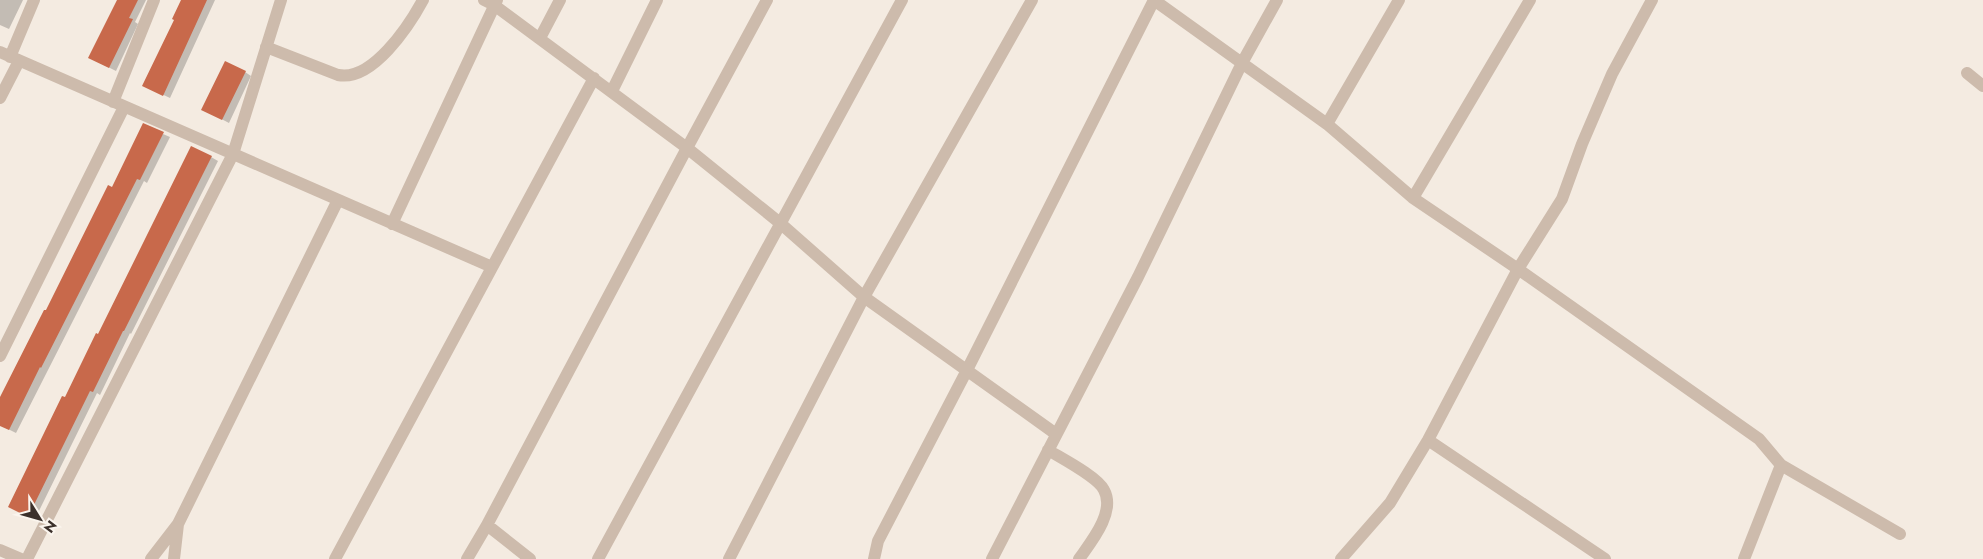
<svg xmlns="http://www.w3.org/2000/svg" width="1983" height="559" font-family="Jost,sans-serif">
	<style>
		.shadow { fill: #0003 }
		.building { fill: #c8694b }
		.lines { fill: none; stroke-linecap: round; stroke-linejoin: round }
		.minor { stroke: #cdbbac; stroke-width: 12 }
	</style>
	<rect width="100%" height="100%" fill="#f4ebe1"/>
	<path class="shadow" d="M 0,0 L 23,0 L 9,29 L 0,25 Z
		M 118,0 L 146,0 L 135,22 L 138,24 L 116,71 L 96,61 Z
		M 183,0 L 215,0 L 170,98 L 151,89 Z
		M 245,72 L 251,76 L 229,123 L 210,113 Z
		M 163,134 L 170,137 L 147,183 L 144,181 L 16,433 L 0,425 L 0,401 L 113,189 Z
		M 211,157 L 218,161 L 131,334 L 130,333 L 100,395 L 97,393 L 35,519 L 16,510 L 66,399 L 98,336 Z"/>
	<path class="building" d="M 117,0 L 138,0 L 129,18 L 133,19 L 109,68 L 88,58 Z
		M 181,0 L 207,0 L 163,96 L 142,86 L 174,20 L 172,19 Z
		M 225,61 L 246,71 L 222,120 L 201,110 Z
		M 143,123 L 164,132 L 140,180 L 137,179 L 41,368 L 40,367 L 9,430 L 0,426 L 0,397 L 44,310 L 46,310 L 108,185 L 112,187 Z
		M 191,146 L 212,156 L 124,331 L 123,331 L 93,392 L 90,391 L 28,517 L 8,507 L 62,396 L 65,397 L 96,333 L 98,334 Z"/>
	<g class="lines">
		<path class="minor" d="M 484,0 L 494,5 L 687,148 L 780,223 L 864,297 L 1056,434
			M 1154,0 L 1327,124 L 1413,198 L 1518,269 L 1759,439 L 1781,465 L 1744,559
			M 540,38 L 560,0
			M 266,47 L 338,75 C 372,82 409,26 423,0
			M 0,52 L 492,267
			M 10,57 L 34,0
			M 1967,73 L 1983,86
			M 612,91 L 657,0
			M 0,98 L 19,61
			M 113,102 L 154,0
			M 1327,124 L 1399,0
			M 1413,198 L 1530,0
			M 392,224 L 497,0
			M 0,356 L 124,107
			M 1428,440 L 1605,559
			M 1048,450 C 1061,458 1098,477 1104,490 C 1116,512 1091,542 1079,559
			M 1781,465 L 1900,534
			M 487,525 L 530,559
			M 0,550 L 21,559
			M 27,559 L 233,154 L 281,0
			M 151,559 L 178,524 L 338,200
			M 174,559 L 178,524
			M 335,559 L 594,78
			M 467,559 L 487,525 L 687,148 L 767,0
			M 598,559 L 902,0
			M 729,559 L 864,297 L 1032,0
			M 874,559 L 878,541 L 966,372 L 1154,0
			M 992,559 L 1138,277 L 1242,63 L 1277,0
			M 1341,559 L 1390,503 L 1428,440 L 1518,269 L 1562,199 L 1582,144 L 1612,74 L 1652,0"/>
	</g>
	<g transform="translate(40 519) rotate(127)" stroke="#fbf5ee" stroke-width="4" paint-order="stroke">
	<path d="M0-4L9 19L0 12L-9 19Z" fill="#3b302b"/>
	<text y="-8" font-size="14" font-weight="bold" text-anchor="middle" fill="#3b302b">N</text>
	</g>
</svg>
